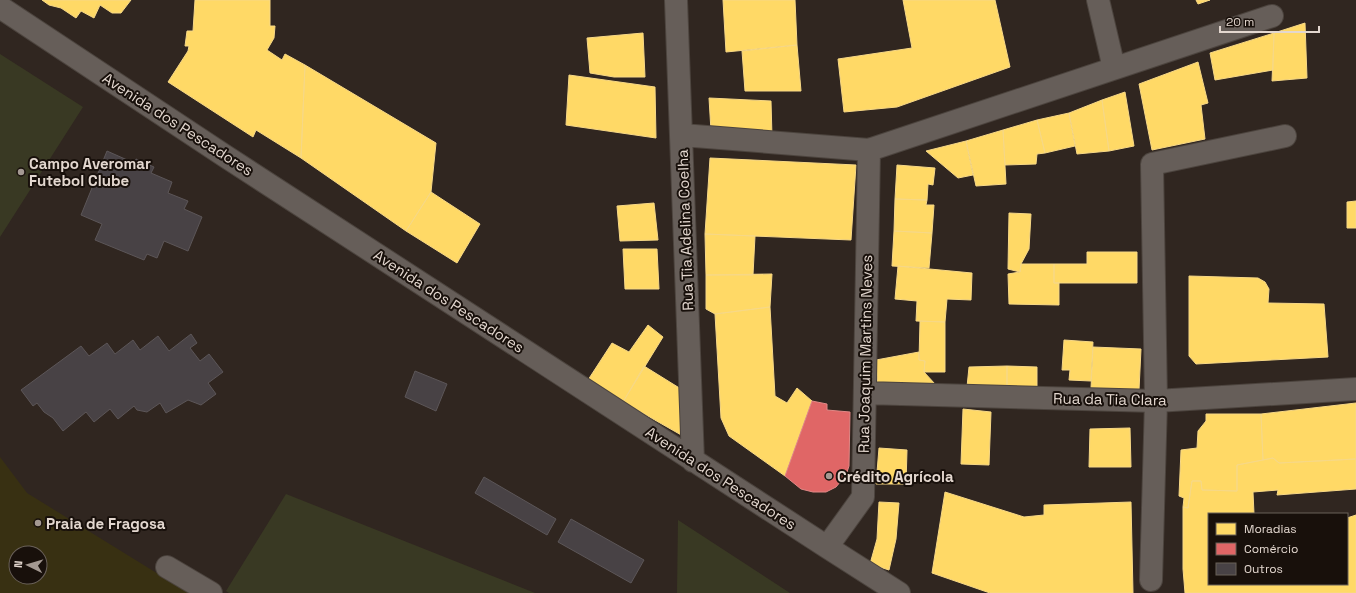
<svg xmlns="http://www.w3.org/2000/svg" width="1356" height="593" font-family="'Space Grotesk',sans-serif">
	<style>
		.green { fill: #393923 }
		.sand { fill: #383012; fill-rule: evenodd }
		.homes { fill: #ffd966; stroke: #f7d886 }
		.shops { fill: #e06666; stroke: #e18886 }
		.building { fill: #484245; stroke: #5c5658 }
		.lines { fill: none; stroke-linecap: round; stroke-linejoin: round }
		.minor-casing { stroke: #4c443e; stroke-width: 24 }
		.minor { stroke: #665e59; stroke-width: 22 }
		.poi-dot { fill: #a49992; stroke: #18100b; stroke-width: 1.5 }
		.labels { text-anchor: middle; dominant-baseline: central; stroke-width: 4; stroke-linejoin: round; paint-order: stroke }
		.street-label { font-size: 15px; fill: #e3d7cf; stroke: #18100b }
		.poi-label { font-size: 15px; font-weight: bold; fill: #e3d7cf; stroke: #18100b; text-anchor: start }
	</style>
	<rect width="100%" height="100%" fill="#302620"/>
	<path class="green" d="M 0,54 L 83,107 L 0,237 Z
		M 286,494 L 535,593 L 229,593 L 226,591 Z
		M 678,520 L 790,593 L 677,593 Z"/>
	<path class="sand" d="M 0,457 L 27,493 L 189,593 L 0,593 ZM 16,553 L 40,553 L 40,577 L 16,577 Z"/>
	<path class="homes" d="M 42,0 L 131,0 L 121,13 L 112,13 L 100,5 L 94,18 L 81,11 L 76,18 L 61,8 L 49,5 Z
		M 195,0 L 270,0 L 270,26 L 275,26 L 274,38 L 267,50 L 282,60 L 285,54 L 305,65 L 301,158 L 256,130 L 253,137 L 168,82 L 188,51 L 189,46 L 185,46 L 187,31 L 193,31 Z
		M 723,0 L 795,0 L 797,45 L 726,52 Z
		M 903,0 L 995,0 L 1010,67 L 897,107 L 844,112 L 838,59 L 912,48 Z
		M 1196,0 L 1210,0 L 1198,4 Z
		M 1305,23 L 1307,78 L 1272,81 L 1274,33 Z
		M 643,33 L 645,77 L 614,77 L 590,73 L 587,38 Z
		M 1274,33 L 1273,70 L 1215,80 L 1210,53 Z
		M 797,45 L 801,91 L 745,91 L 742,51 Z
		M 1198,62 L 1208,103 L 1201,105 L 1205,139 L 1152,150 L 1139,84 Z
		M 305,65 L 436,143 L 431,192 L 406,231 L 301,158 Z
		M 569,75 L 655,87 L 656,138 L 566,125 Z
		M 1125,92 L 1134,146 L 1109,151 L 1102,100 Z
		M 709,98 L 771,101 L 772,137 L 711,131 Z
		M 1102,100 L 1109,151 L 1077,154 L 1069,113 Z
		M 1069,113 L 1075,146 L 1045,153 L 1037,120 Z
		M 1037,120 L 1045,153 L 1037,154 L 1036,164 L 1005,165 L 1003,130 Z
		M 1003,130 L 1006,184 L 976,186 L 966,141 Z
		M 966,141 L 973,175 L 958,178 L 926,151 Z
		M 710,158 L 856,165 L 851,240 L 705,234 Z
		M 897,165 L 935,168 L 933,185 L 928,184 L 927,200 L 895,199 Z
		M 431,192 L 480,224 L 457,263 L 406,231 Z
		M 895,199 L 927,200 L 926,205 L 934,205 L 932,233 L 894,231 Z
		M 1356,201 L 1356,228 L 1347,228 L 1347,202 Z
		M 654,203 L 658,240 L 620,241 L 617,206 Z
		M 1009,213 L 1031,214 L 1029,249 L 1021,264 L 1020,272 L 1008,269 Z
		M 894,231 L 932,233 L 929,268 L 892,266 Z
		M 705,234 L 755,236 L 753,275 L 706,275 Z
		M 623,249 L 657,249 L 659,289 L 625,289 Z
		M 1087,252 L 1137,252 L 1137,283 L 1054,283 L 1054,264 L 1087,264 Z
		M 1021,264 L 1054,264 L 1054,283 L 1059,283 L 1059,305 L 1009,304 L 1008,274 L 1020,272 Z
		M 898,266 L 972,273 L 971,300 L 947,299 L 945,322 L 916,321 L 917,301 L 895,299 Z
		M 772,274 L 770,307 L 715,314 L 706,309 L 706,275 Z
		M 1189,276 L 1258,278 L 1265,282 L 1269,289 L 1268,303 L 1324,304 L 1328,357 L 1196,364 L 1189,356 Z
		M 770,307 L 775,396 L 787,403 L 797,388 L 812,401 L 785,476 L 729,436 L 721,418 L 715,314 Z
		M 920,321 L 945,322 L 945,372 L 924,372 L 925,361 L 919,360 Z
		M 648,325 L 663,337 L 623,402 L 588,380 L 612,343 L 629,352 Z
		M 1064,340 L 1093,342 L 1091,381 L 1069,380 L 1070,370 L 1062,370 Z
		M 1093,347 L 1141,349 L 1139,390 L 1091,388 Z
		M 919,352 L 919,360 L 925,361 L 924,372 L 935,384 L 878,390 L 876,360 Z
		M 644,366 L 681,389 L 683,436 L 623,402 Z
		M 1007,366 L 1037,367 L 1037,392 L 1007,392 Z
		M 1007,366 L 1007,392 L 967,387 L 969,367 Z
		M 1356,403 L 1356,459 L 1279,463 L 1273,458 L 1263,460 L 1261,414 Z
		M 963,409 L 991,412 L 989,465 L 961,464 Z
		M 1206,414 L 1261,414 L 1263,460 L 1237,465 L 1237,491 L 1202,490 L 1201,481 L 1192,481 L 1188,508 L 1183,507 L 1184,498 L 1179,496 L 1181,450 L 1197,448 L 1198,431 L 1206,421 Z
		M 1130,428 L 1131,467 L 1089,467 L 1090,429 Z
		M 879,448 L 907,450 L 906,484 L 876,484 Z
		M 1273,458 L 1279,463 L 1356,459 L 1356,489 L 1277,495 L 1278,490 L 1253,492 L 1254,514 L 1209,514 L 1209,584 L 1347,584 L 1347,518 L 1356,515 L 1356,593 L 1185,593 L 1183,569 L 1183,507 L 1188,508 L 1192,481 L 1201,481 L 1202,490 L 1237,491 L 1237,465 Z
		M 945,492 L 1024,517 L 1044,515 L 1044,505 L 1131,502 L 1133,593 L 990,593 L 932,573 Z
		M 879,502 L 899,503 L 896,539 L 889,570 L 870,564 L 877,539 Z"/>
	<path class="shops" d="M 812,401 L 827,404 L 827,410 L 850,412 L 849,466 L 846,475 L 836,487 L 826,492 L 813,492 L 801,489 L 785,476 Z"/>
	<path class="building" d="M 107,151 L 134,163 L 136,159 L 154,167 L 151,173 L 172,182 L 168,193 L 188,201 L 184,209 L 202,217 L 188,251 L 164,241 L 157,258 L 147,254 L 144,260 L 95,240 L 102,224 L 81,215 Z
		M 191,334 L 197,343 L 190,348 L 200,361 L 209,354 L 223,372 L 208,383 L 216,394 L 201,405 L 188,400 L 166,413 L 160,403 L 147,412 L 137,410 L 134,406 L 118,419 L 110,409 L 94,422 L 86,412 L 63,431 L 53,418 L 44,412 L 37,403 L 33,406 L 21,390 L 81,346 L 89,356 L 107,343 L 115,354 L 133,340 L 140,350 L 158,336 L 169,351 Z
		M 415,371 L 447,384 L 436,411 L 405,397 Z
		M 484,477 L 556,519 L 547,535 L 475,493 Z
		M 571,519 L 644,560 L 631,583 L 558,542 Z"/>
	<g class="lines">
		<defs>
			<path id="minor" d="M 676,0 L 693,461
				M 1098,0 L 1114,68
				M 0,7 L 225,156 L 827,547 L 899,593
				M 682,135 L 869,150 L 1272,16
				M 865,393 L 1156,401 L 1356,389
				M 827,547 L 863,497 L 869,150
				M 167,567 L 211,593
				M 1151,580 L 1156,401 L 1152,164 L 1285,136"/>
		</defs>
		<use href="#minor" class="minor-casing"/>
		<use href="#minor" class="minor"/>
	</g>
	<g class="poi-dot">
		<circle cx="21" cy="172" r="4"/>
		<circle cx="829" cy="476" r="4"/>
		<circle cx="38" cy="523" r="4"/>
	</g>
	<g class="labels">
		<g class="street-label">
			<text transform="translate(178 124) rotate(33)">Avenida dos Pescadores</text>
			<text transform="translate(685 230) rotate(-92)">Rua Tia Adelina Coelha</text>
			<text transform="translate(449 301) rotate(33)">Avenida dos Pescadores</text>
			<text transform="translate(865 354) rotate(-89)">Rua Joaquim Martins Neves</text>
			<text transform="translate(1110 399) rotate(1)">Rua da Tia Clara</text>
			<text transform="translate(721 478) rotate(33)">Avenida dos Pescadores</text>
		</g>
		<g class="poi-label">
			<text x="29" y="163">Campo Averomar<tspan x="29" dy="17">Futebol Clube</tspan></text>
			<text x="837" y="476">Crédito Agrícola</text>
			<text x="46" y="523">Praia de Fragosa</text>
		</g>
	</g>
	<rect x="1208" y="513" width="140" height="72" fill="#18100b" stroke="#696059"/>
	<rect x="1216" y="523" width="20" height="12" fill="#ffd966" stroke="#696059"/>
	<text x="1244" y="533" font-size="12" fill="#e3d7cf">Moradias</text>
	<rect x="1216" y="543" width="20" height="12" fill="#e06666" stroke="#696059"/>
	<text x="1244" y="553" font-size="12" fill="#e3d7cf">Comércio</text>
	<rect x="1216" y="563" width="20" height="12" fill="#484245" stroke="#696059"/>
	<text x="1244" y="573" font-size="12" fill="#e3d7cf">Outros</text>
	<g transform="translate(28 565) rotate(275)"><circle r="19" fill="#18100b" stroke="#696059"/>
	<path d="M0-3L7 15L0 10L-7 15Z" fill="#a49992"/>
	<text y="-6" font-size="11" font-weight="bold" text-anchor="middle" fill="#e3d7cf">N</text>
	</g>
	<path d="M1220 26v6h99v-6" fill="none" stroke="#e3d7cf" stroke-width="2"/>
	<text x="1226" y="26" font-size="12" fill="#e3d7cf" stroke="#18100b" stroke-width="3" paint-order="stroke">20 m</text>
</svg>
